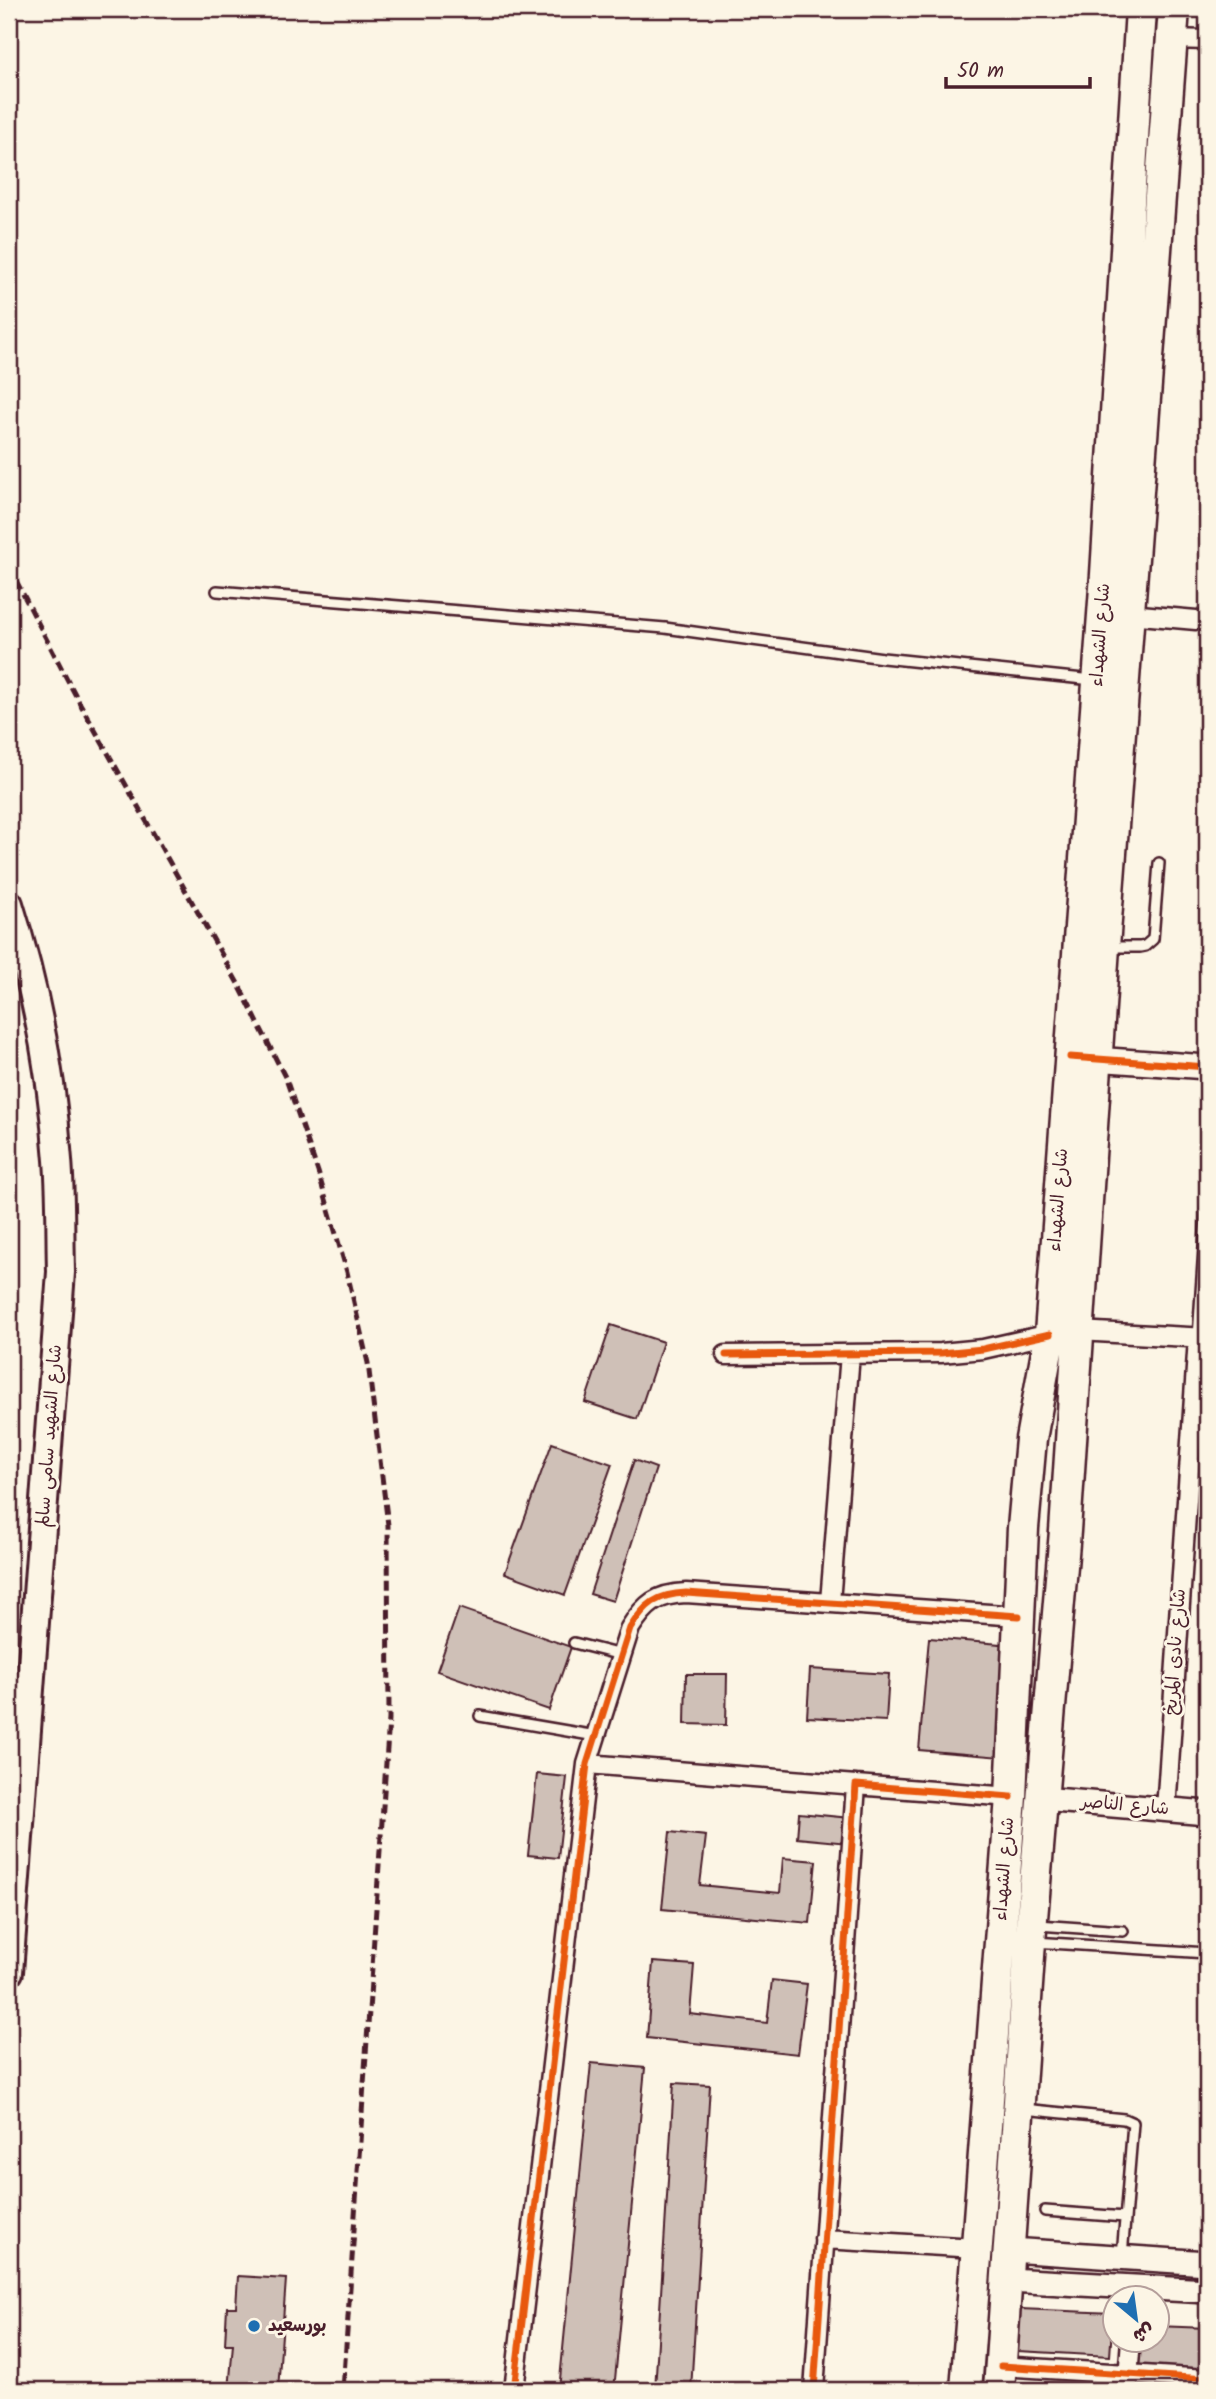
<svg xmlns="http://www.w3.org/2000/svg" width="1216" height="2399" font-family="Kalam,'Playpen Sans Arabic',sans-serif">
	<style>
		.building { fill: #cfc0b7; stroke: #4a1f2b; stroke-width: 2 }
		.lines { fill: none; stroke-linecap: round; stroke-linejoin: round }
		.service-casing { stroke: #4a1f2b; stroke-width: 14 }
		.minor-casing { stroke: #4a1f2b; stroke-width: 23 }
		.tertiary-casing { stroke: #4a1f2b; stroke-width: 28 }
		.secondary-casing { stroke: #4a1f2b; stroke-width: 32 }
		.trunk-casing { stroke: #4a1f2b; stroke-width: 35 }
		.service { stroke: #fcf5e5; stroke-width: 9 }
		.minor { stroke: #fcf5e5; stroke-width: 18 }
		.tertiary { stroke: #fcf5e5; stroke-width: 23 }
		.secondary { stroke: #fcf5e5; stroke-width: 26 }
		.trunk { stroke: #fcf5e5; stroke-width: 30 }
		.rail { stroke: #4a1f2b; stroke-width: 5; stroke-dasharray: 10 5; stroke-linecap: butt }
		.cycleway-casing { stroke: #fcf5e5; stroke-width: 11 }
		.cycleway { stroke: #e8590c; stroke-width: 7 }
		.poi-dot { fill: #1f6fb2; stroke: #fcf5e5; stroke-width: 2.5 }
		.labels { text-anchor: middle; dominant-baseline: central; stroke-width: 6; stroke-linejoin: round; paint-order: stroke }
		.street-label { font-size: 18px; fill: #4a1f2b; stroke: #fcf5e5 }
		.poi-label { font-size: 18px; font-weight: bold; fill: #4a1f2b; stroke: #fcf5e5; text-anchor: start }
	</style>
	<rect width="100%" height="100%" fill="#fcf5e5"/>
	<filter id="ink" filterUnits="userSpaceOnUse"><feTurbulence type="fractalNoise" baseFrequency=".0143" numOctaves="2"/><feDisplacementMap in="SourceGraphic" scale="14" xChannelSelector="R" yChannelSelector="G"/><feConvolveMatrix kernelMatrix="1 2 1 2 8 2 1 2 1" color-interpolation-filters="sRGB"/></filter>
	<g filter="url(#ink)">
		<path class="building" d="M 611,1325 L 663,1342 L 637,1419 L 585,1402 Z
			M 552,1443 L 612,1464 L 565,1595 L 505,1573 Z
			M 634,1460 L 656,1468 L 613,1601 L 590,1594 Z
			M 459,1608 L 571,1647 L 549,1710 L 437,1671 Z
			M 929,1638 L 1012,1645 L 1001,1757 L 919,1750 Z
			M 810,1669 L 889,1674 L 886,1721 L 807,1717 Z
			M 686,1674 L 727,1674 L 726,1725 L 685,1724 Z
			M 537,1774 L 567,1777 L 558,1858 L 528,1855 Z
			M 799,1813 L 850,1818 L 848,1843 L 797,1838 Z
			M 670,1832 L 706,1836 L 700,1885 L 780,1893 L 783,1858 L 816,1861 L 810,1923 L 662,1909 Z
			M 653,1962 L 694,1965 L 690,2014 L 767,2023 L 772,1980 L 807,1984 L 798,2054 L 647,2038 Z
			M 591,2063 L 645,2068 L 614,2390 L 559,2390 Z
			M 674,2083 L 710,2085 L 691,2390 L 655,2390 Z
			M 238,2276 L 286,2279 L 278,2390 L 229,2390 L 233,2344 L 225,2344 L 227,2307 L 236,2307 Z
			M 1020,2309 L 1113,2313 L 1110,2356 L 1018,2351 Z
			M 1156,2326 L 1207,2328 L 1207,2371 L 1136,2368 L 1137,2340 L 1156,2340 Z"/>
		<g class="lines">
			<defs>
				<path id="service" d="M 217,591 L 665,628 L 883,658 L 1093,680
					M 1109,947 L 1140,947 L 1145,946 L 1153,939 L 1159,863
					M 1198,1338 L 1207,1202
					M 574,1643 L 621,1655
					M 480,1716 L 596,1736
					M 1038,1925 L 1123,1931
					M 1034,1942 L 1207,1953
					M 1023,2109 L 1124,2119 L 1133,2123 L 1122,2256
					M 1045,2211 L 1125,2217"/>
				<path id="minor" d="M 1172,39 L 1207,40
					M 1129,614 L 1196,620
					M 1078,1331 L 1207,1338
					M 726,1355 L 941,1353 L 983,1349 L 1050,1334
					M 830,1602 L 850,1354
					M 587,1764 L 856,1785
					M 1166,1810 L 1198,1338
					M 824,2239 L 976,2248
					M 1001,2366 L 1207,2379
					M 514,2390 L 587,1764 L 630,1628 C 645,1604 657,1594 686,1593 L 1019,1616
					M 814,2390 L 856,1785 L 1011,1797
					M 1127,2390 L 1131,2340"/>
				<path id="tertiary" d="M 1080,1058 L 1207,1067
					M 1042,1799 L 1207,1813
					M 1010,2250 L 1207,2263
					M 1008,2280 L 1207,2291"/>
				<path id="secondary" d="M 9,904 C 35,986 52,1074 58,1160 C 61,1197 60,1235 61,1272 L 9,1972"/>
				<path id="trunk" d="M 966,2390 L 1011,1797 L 1023,1528 L 1031,1439 L 1050,1334 L 1106,574 L 1141,9
					M 999,2390 L 1030,1942 L 1065,1531 L 1104,947 L 1174,9"/>
			</defs>
			<use href="#service" class="service-casing"/>
			<use href="#minor" class="minor-casing"/>
			<use href="#tertiary" class="tertiary-casing"/>
			<use href="#secondary" class="secondary-casing"/>
			<use href="#trunk" class="trunk-casing"/>
			<use href="#service" class="service"/>
			<use href="#minor" class="minor"/>
			<use href="#tertiary" class="tertiary"/>
			<use href="#secondary" class="secondary"/>
			<use href="#trunk" class="trunk"/>
			<path class="rail" d="M 9,567 L 78,700 L 240,987 L 286,1079 L 318,1172 L 347,1272 L 368,1363 L 388,1525 L 389,1719 L 343,2390"/>
			<defs>
				<path id="cycleway" d="M 1070,1057 L 1207,1067
					M 726,1355 L 941,1353 L 983,1349 L 1050,1334
					M 1001,2366 L 1207,2379
					M 514,2390 L 587,1764 L 630,1628 C 645,1604 657,1594 686,1593 L 1019,1616
					M 814,2390 L 856,1785 L 1011,1797"/>
			</defs>
			<use href="#cycleway" class="cycleway-casing"/>
			<use href="#cycleway" class="cycleway"/>
		</g>
	</g>
	<circle class="poi-dot" cx="254" cy="2326" r="7"/>
	<g class="labels">
		<g class="street-label">
			<text transform="translate(1101 635) rotate(-86)">شارع الشهداء</text>
			<text transform="translate(1059 1200) rotate(-86)">شارع الشهداء</text>
			<text transform="translate(50 1436) rotate(-86)">شارع الشهيد سامى سالم</text>
			<text transform="translate(1176 1652) rotate(-86)">شارع نادى المريخ</text>
			<text transform="translate(1125 1806) rotate(5)">شارع الناصر</text>
			<text transform="translate(1005 1869) rotate(-86)">شارع الشهداء</text>
		</g>
		<g class="poi-label">
			<text x="268" y="2326">بورسعيد</text>
		</g>
	</g>
	<rect width="1216" height="2399" fill="none" stroke="#fcf5e5" stroke-width="35"/>
	<rect x="18" y="18" width="1181" height="2364" fill="none" stroke="#4a1f2b" stroke-width="2.5" filter="url(#ink)"/>
	<g transform="translate(1136 2319) rotate(151)"><circle r="33" fill="#fcf5e5" stroke="#b59f9b" stroke-width="2"/>
	<path d="M0-5L12 26L0 18L-12 26Z" fill="#1f6fb2"/>
	<text y="-10" font-size="19" font-weight="bold" text-anchor="middle" fill="#4a1f2b">ش</text>
	</g>
	<path d="M946 77v10h144v-10" fill="none" stroke="#4a1f2b" stroke-width="3.5"/>
	<text x="957" y="77" font-size="21" fill="#4a1f2b" stroke="#fcf5e5" stroke-width="5" paint-order="stroke">50 m</text>
</svg>
